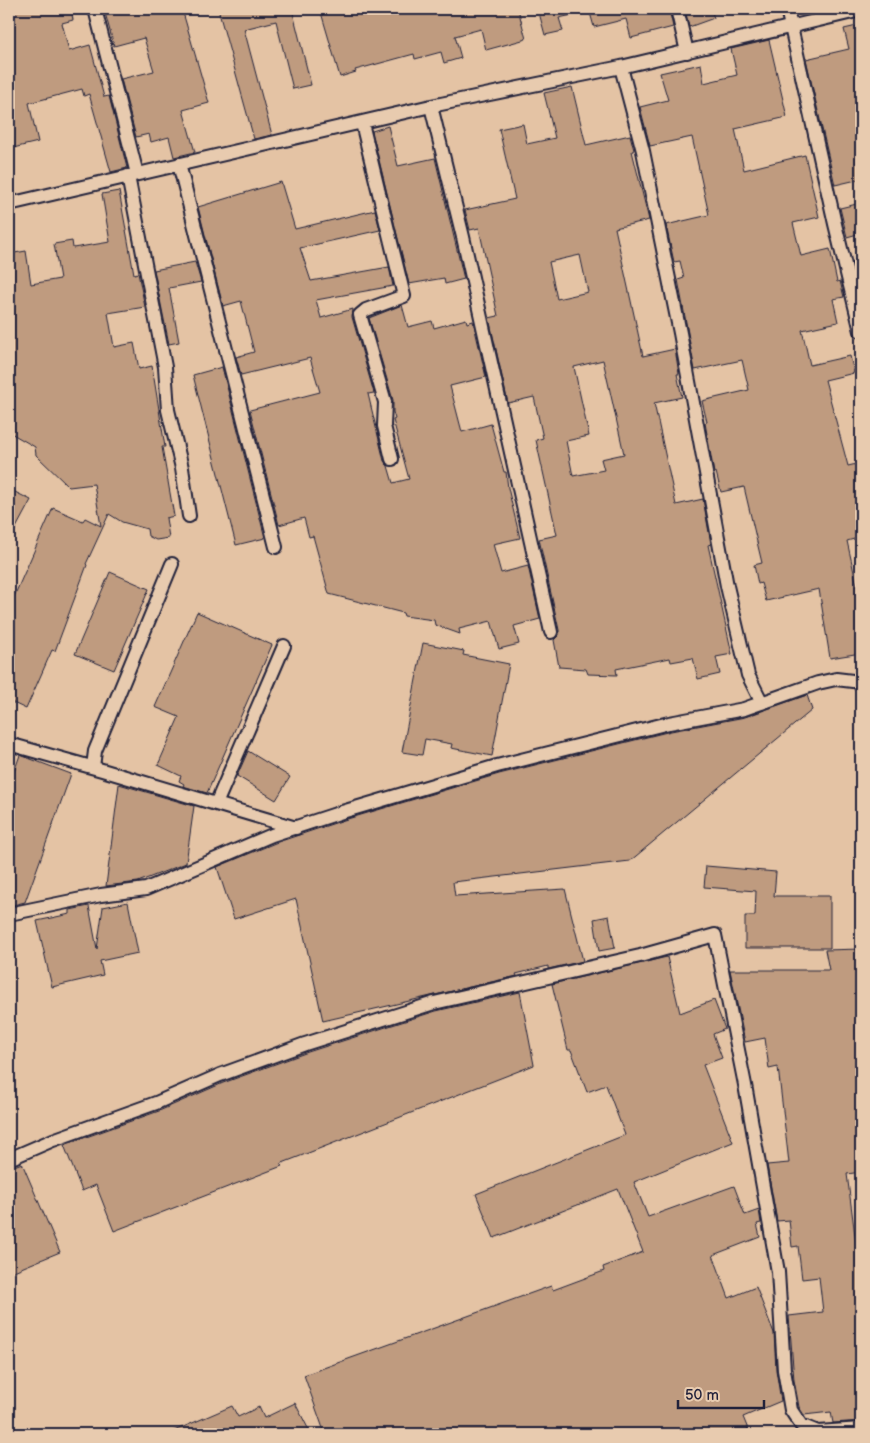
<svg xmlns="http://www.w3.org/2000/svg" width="870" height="1443" font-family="'Balsamiq Sans',sans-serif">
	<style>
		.building { fill: #bf9b7f; stroke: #22223b; fill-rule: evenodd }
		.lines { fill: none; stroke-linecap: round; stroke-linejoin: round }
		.minor-casing { stroke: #22223b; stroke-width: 16 }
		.minor { stroke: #e8cbaf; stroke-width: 12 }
	</style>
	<rect width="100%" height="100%" fill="#e4c3a4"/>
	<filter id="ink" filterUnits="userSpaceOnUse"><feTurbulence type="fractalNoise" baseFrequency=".02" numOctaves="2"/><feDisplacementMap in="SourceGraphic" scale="10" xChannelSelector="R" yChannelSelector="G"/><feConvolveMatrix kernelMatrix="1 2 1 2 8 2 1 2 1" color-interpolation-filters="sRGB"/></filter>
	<g filter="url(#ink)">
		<path class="building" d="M 9,9 L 71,9 L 73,20 L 62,23 L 69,51 L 90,45 L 104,97 L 109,96 L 127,168 L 111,172 L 89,94 L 84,96 L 82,89 L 29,103 L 38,142 L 9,149 Z
			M 104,9 L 182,9 L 209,103 L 183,110 L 195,152 L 174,157 L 169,137 L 151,142 L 149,134 L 136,137 L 121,79 L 154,71 L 144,38 L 114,46 Z
			M 218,9 L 292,9 L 311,85 L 293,89 L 276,21 L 244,29 L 272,135 L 254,139 Z
			M 320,9 L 518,9 L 526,39 L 486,50 L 481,29 L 455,36 L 461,58 L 444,63 L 441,52 L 415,59 L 414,54 L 355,70 L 356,72 L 340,77 Z
			M 538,9 L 585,9 L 585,12 L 559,18 L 563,31 L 545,35 Z
			M 589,9 L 669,9 L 673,27 L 631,38 L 626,19 L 594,27 Z
			M 685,9 L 711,9 L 714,18 L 689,27 Z
			M 861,25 L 861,179 L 835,185 L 806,59 L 849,49 L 844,29 Z
			M 769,40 L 787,117 L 735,129 L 744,170 L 805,155 L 819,217 L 793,223 L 801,256 L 830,249 L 837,282 L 840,281 L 844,297 L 833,299 L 838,322 L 802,330 L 810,365 L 850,356 L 854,373 L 825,380 L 848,466 L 861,463 L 861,482 L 859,482 L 861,491 L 861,537 L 847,541 L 861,604 L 861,653 L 830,658 L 819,589 L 766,601 L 761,583 L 758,584 L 754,565 L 762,563 L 744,487 L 721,492 L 716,472 L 714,473 L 705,423 L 707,422 L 702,401 L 749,390 L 742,360 L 695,370 L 678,280 L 684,278 L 680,261 L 674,262 L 666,225 L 709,215 L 692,137 L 650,146 L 640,107 L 668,100 L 660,73 L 701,64 L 704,83 L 737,75 L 731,49 Z
			M 572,87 L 586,145 L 630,135 L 634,150 L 632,151 L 649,220 L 615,228 L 643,356 L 675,349 L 679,374 L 677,374 L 682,397 L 654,403 L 676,505 L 703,499 L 711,544 L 708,545 L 732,654 L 716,657 L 720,674 L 698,679 L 693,658 L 671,662 L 670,658 L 616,669 L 617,675 L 588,674 L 586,669 L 559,667 L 554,640 L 559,635 L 559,630 L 539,539 L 557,535 L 536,440 L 543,438 L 534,397 L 508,403 L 489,318 L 498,316 L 479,228 L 470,230 L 465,210 L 515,199 L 499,129 L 523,124 L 527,144 L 555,138 L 544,93 ZM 580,255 L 588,292 L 557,299 L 549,262 ZM 603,360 L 624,454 L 601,459 L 604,470 L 573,476 L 566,441 L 589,436 L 574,367 Z
			M 388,126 L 398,166 L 435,158 L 464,279 L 445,284 L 444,278 L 409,284 L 372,131 Z
			M 281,182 L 295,229 L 375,210 L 380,230 L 300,248 L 311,281 L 389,267 L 393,286 L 316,300 L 321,318 L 353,309 L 352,317 L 374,393 L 368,394 L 384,461 L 388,466 L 393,483 L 409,479 L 393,420 L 395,419 L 393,412 L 393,400 L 369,318 L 402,305 L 408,327 L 432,321 L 434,328 L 466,319 L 467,323 L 473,321 L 486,377 L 450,386 L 462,432 L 491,424 L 504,472 L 506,472 L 508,488 L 520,538 L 493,544 L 501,573 L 528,566 L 540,619 L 514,626 L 519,644 L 499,649 L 491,621 L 459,629 L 460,634 L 435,625 L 434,620 L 404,616 L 403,613 L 329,594 L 313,536 L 309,537 L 304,518 L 279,525 L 250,410 L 320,392 L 310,358 L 241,375 L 236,357 L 254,352 L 241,301 L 223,306 L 198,207 Z
			M 119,191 L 134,274 L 138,273 L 145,307 L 108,313 L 114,347 L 134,343 L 139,369 L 152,366 L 165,447 L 162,447 L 174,516 L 166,518 L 169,538 L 156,540 L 148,536 L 147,529 L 122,522 L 109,514 L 86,564 L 87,565 L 55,651 L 52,650 L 26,709 L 9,701 L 9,608 L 53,508 L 83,521 L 85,518 L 101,526 L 94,484 L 69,487 L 36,455 L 35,447 L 9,432 L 9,254 L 26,251 L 31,284 L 60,279 L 54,244 L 72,241 L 73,248 L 110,242 L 102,194 Z
			M 861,203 L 861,233 L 847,237 L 840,208 Z
			M 195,262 L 201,282 L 169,288 L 179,342 L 169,344 L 154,270 Z
			M 222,367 L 265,538 L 236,545 L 193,375 Z
			M 13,491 L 31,500 L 9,541 L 9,498 Z
			M 110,572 L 149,589 L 114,670 L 75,654 Z
			M 197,612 L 272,645 L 207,793 L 183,786 L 184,784 L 179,781 L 181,776 L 158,765 L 179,717 L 155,707 Z
			M 423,643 L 464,651 L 463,655 L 509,664 L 492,756 L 451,748 L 452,744 L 425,739 L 422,755 L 402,752 Z
			M 807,695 L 812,710 L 630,861 L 453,882 L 455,896 L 565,889 L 583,961 L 548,969 L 548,966 L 516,974 L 517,976 L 323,1021 L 296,899 L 234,919 L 217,867 L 275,843 L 344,820 L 499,774 L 671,731 L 745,717 Z
			M 248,751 L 290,777 L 276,800 L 237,776 Z
			M 20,755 L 71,774 L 25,902 L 9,906 L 9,786 Z
			M 119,784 L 194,806 L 186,863 L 138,882 L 106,886 Z
			M 706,866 L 776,872 L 774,896 L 830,896 L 830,948 L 745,948 L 745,916 L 755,916 L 756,891 L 704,887 Z
			M 128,902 L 138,953 L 100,961 L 103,975 L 52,987 L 37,921 L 70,914 L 70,910 L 89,906 L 97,949 L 103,907 Z
			M 609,916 L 615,948 L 599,951 L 594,919 Z
			M 861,949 L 861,1172 L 847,1174 L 857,1251 L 861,1250 L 861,1303 L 859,1303 L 861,1321 L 861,1421 L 833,1423 L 831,1412 L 804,1415 L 799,1407 L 794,1380 L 789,1316 L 823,1312 L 819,1277 L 802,1279 L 798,1246 L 792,1247 L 789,1220 L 777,1221 L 767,1165 L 789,1163 L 778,1067 L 769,1069 L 765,1038 L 745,1042 L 730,970 L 829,970 L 825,950 Z
			M 667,957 L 680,1013 L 714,1000 L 725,1029 L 713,1034 L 722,1058 L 703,1065 L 733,1142 L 634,1182 L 648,1217 L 734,1186 L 745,1215 L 759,1210 L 761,1223 L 757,1224 L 760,1237 L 713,1255 L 729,1298 L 756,1287 L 774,1333 L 776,1370 L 781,1401 L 743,1417 L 750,1434 L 325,1434 L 304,1375 L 551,1286 L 553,1290 L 604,1271 L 603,1267 L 643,1252 L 618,1189 L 494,1238 L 476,1194 L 625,1135 L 606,1085 L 587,1092 L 571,1050 L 568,1050 L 552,984 Z
			M 520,992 L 534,1065 L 280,1164 L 282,1166 L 114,1231 L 96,1185 L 82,1191 L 64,1145 L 159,1111 L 223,1083 L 308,1052 L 436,1011 Z
			M 22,1163 L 60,1252 L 9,1273 L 9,1168 Z
			M 295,1403 L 311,1434 L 167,1434 L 232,1406 L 238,1417 L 259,1407 L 264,1418 Z"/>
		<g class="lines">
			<defs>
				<path id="minor" d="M 95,9 L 137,174
					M 677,9 L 687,52
					M 787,9 L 835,224 L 861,331
					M 621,67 L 643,151 L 680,333 L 727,586 L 748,675 L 762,703
					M 431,106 L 463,237 L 551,632
					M 362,123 L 404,296 L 366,310 L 360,315 L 385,402 L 384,426 L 392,459
					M 179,164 L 276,547
					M 128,176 L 165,367 L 168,410 L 182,468 L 189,516
					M 9,204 L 431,106 L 621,67 L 861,10
					M 9,744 L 102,770 L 296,828
					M 93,767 L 95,751 L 172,564
					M 216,804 L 284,646
					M 9,914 L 101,895 L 146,889 L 272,835 L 342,812 L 497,766 L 669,723 L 744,709 L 818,683 L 836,679 L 861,682
					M 9,1159 L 53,1140 L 156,1103 L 220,1075 L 305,1044 L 434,1003 L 640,956 L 715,935 L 745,1085 L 778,1272 L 784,1370 L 791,1410 L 801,1425 L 818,1432 L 861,1429"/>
			</defs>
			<use href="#minor" class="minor-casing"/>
			<use href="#minor" class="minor"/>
		</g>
	</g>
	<rect width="870" height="1443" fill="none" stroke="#e8cbaf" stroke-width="30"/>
	<rect x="15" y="15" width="840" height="1413" fill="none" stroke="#22223b" stroke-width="2" filter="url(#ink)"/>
	<path d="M678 1400v8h86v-8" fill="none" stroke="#22223b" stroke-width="2.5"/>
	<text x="685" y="1400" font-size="15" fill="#22223b" stroke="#e8cbaf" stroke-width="4" paint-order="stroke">50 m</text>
</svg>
